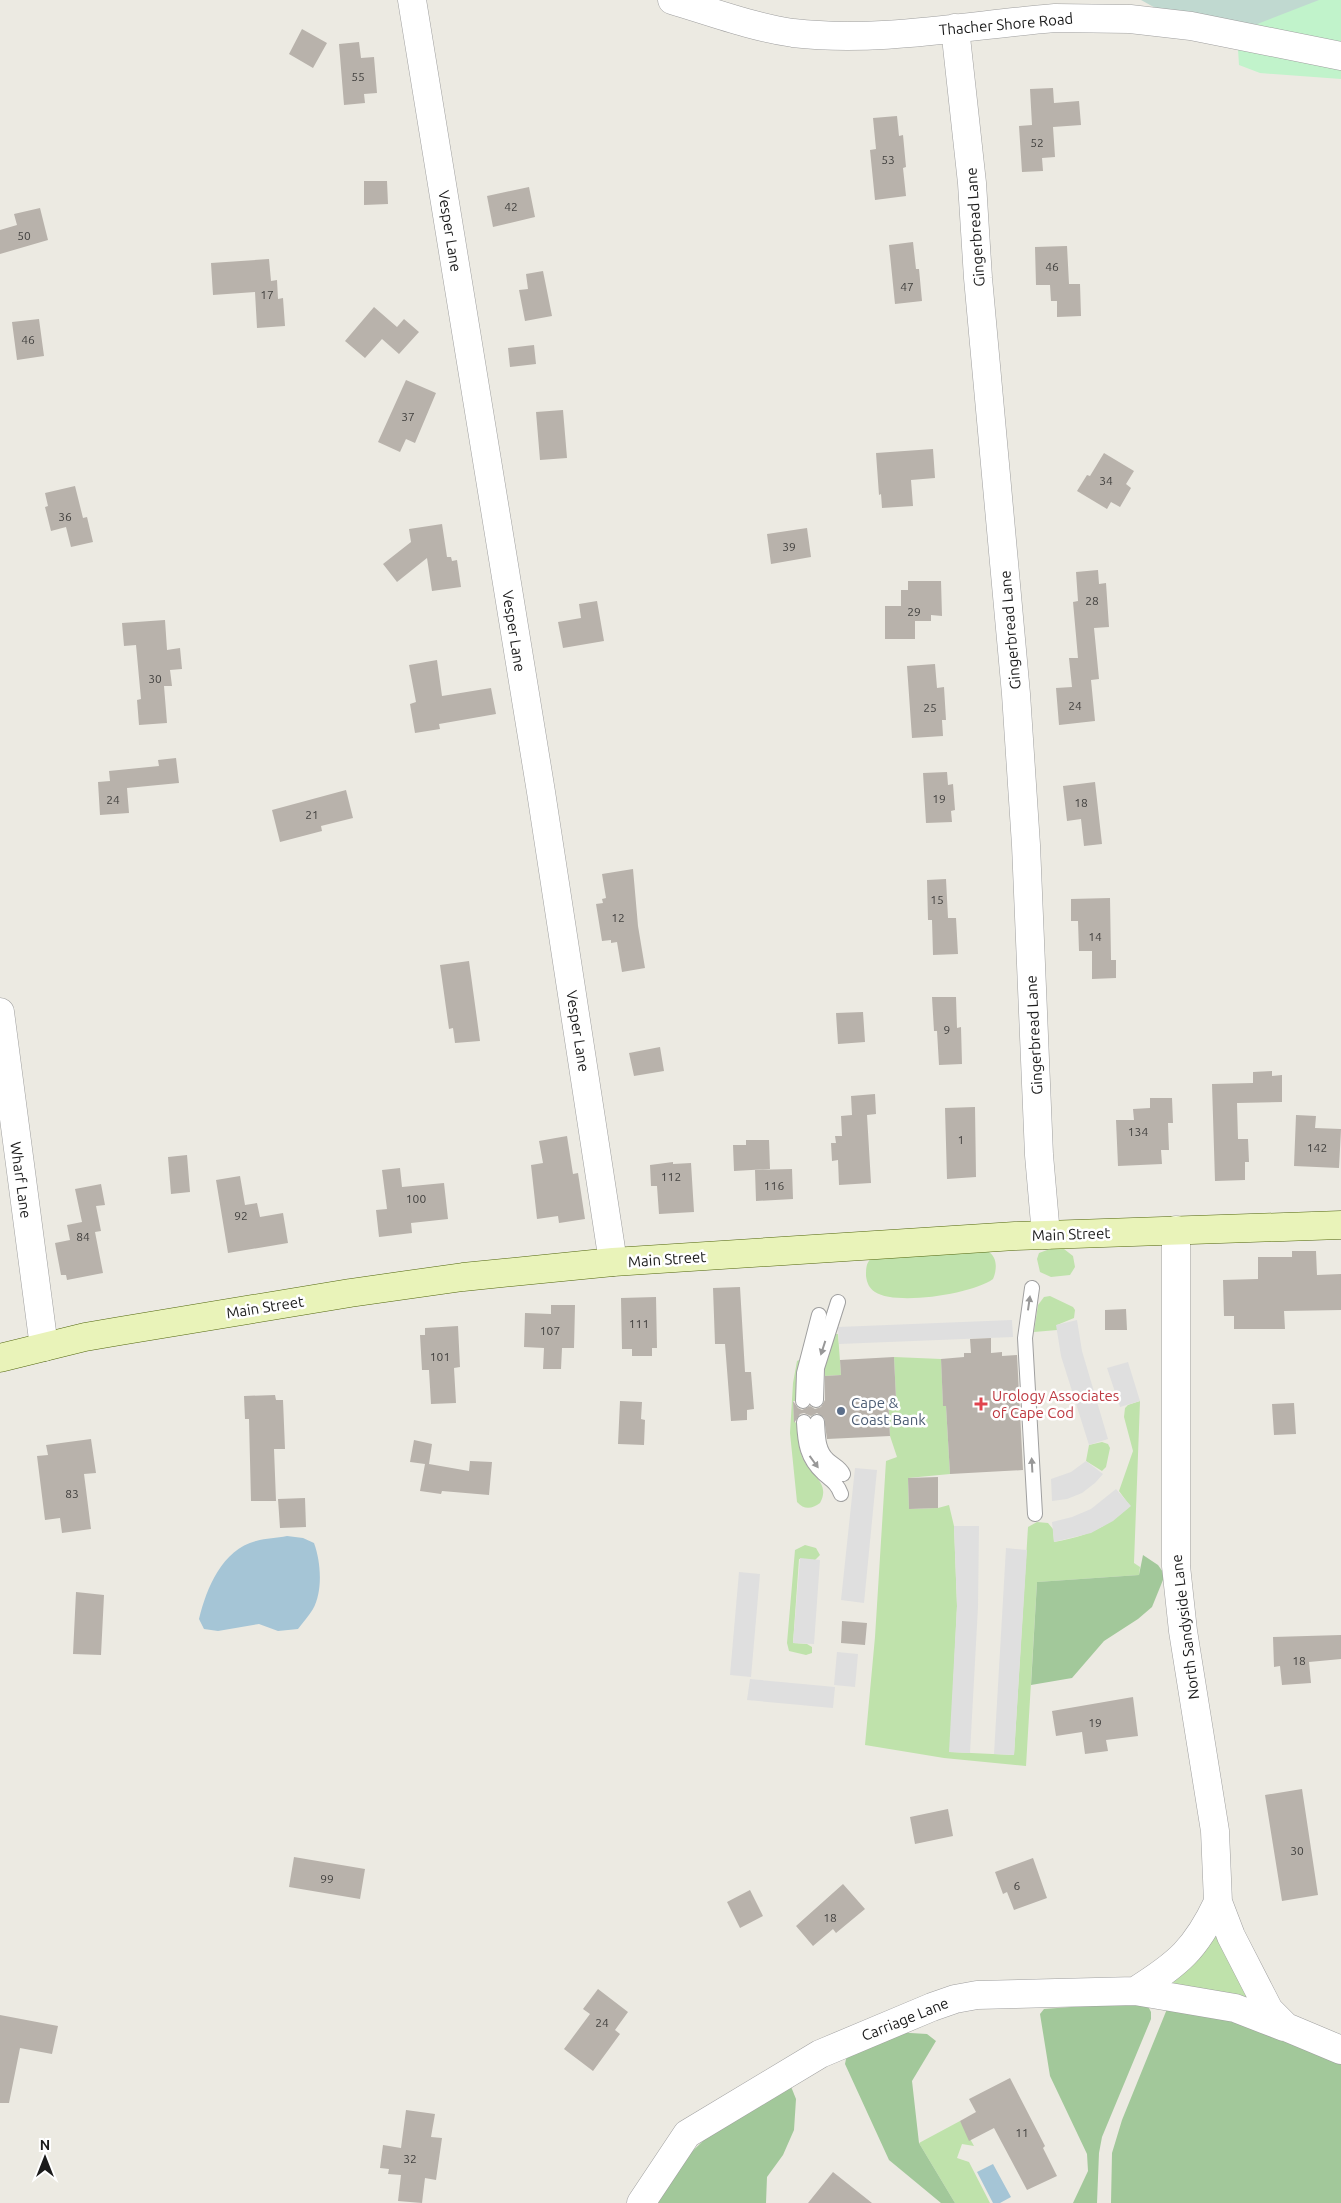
<svg xmlns="http://www.w3.org/2000/svg" width="1341" height="2203" font-family="Ubuntu,sans-serif">
	<style>
		.grass { fill: #bfe2ab }
		.forest { fill: #a2c89a }
		.wetland { fill: #c0d9d0 }
		.park { fill: #c1f3cb }
		.parking { fill: #dfdfdf }
		.water { fill: #a5c5d6 }
		.building { fill: #b8b2ab }
		.lines { fill: none; stroke-linecap: round; stroke-linejoin: round }
		.lane-casing { stroke: #9f9f9f; stroke-width: 16 }
		.street-casing { stroke: #9f9f9f; stroke-width: 29 }
		.secondary-casing { stroke: #52660e; stroke-width: 29 }
		.lane { stroke: #fff; stroke-width: 14 }
		.street { stroke: #fff; stroke-width: 28 }
		.secondary { stroke: #e9f3b9; stroke-width: 28 }
		.oneway { fill: #989898 }
		.health-dot { fill: #e0444e; stroke: #fff; stroke-width: 2 }
		.service-dot { fill: #5c6f8a; stroke: #fff; stroke-width: 2 }
		.labels { text-anchor: middle; dominant-baseline: central; stroke-width: 5; stroke-linejoin: round; paint-order: stroke }
		.number-label { font-size: 12px; fill: #42413f }
		.street-label { font-size: 15px; fill: #1b1b1b; stroke: #fff }
		.health-label { font-size: 15px; fill: #be3a42; stroke: #fff; text-anchor: start }
		.service-label { font-size: 15px; fill: #4e5e75; stroke: #fff; text-anchor: start }
	</style>
	<rect width="100%" height="100%" fill="#eceae2"/>
	<path class="grass" d="M 1050,1249 L 1064,1249 L 1073,1256 L 1075,1267 L 1070,1275 L 1051,1277 L 1040,1272 L 1037,1259 L 1039,1253 Z
		M 987,1251 C 998,1256 997,1270 993,1279 C 973,1294 896,1306 875,1292 C 869,1288 867,1283 866,1276 C 866,1269 866,1262 872,1258 Z
		M 1050,1296 L 1073,1307 L 1075,1310 L 1074,1318 L 1057,1325 L 1057,1330 L 1034,1332 L 1038,1305 L 1044,1297 Z
		M 835,1334 L 838,1334 L 841,1375 L 825,1376 L 824,1362 Z
		M 894,1357 L 941,1359 L 943,1405 L 946,1406 L 950,1474 L 908,1478 L 909,1509 L 938,1508 L 949,1505 L 954,1526 L 957,1606 L 950,1752 L 1014,1755 L 1028,1527 L 1037,1522 L 1048,1523 L 1053,1529 L 1054,1542 C 1088,1536 1105,1528 1130,1506 L 1119,1491 L 1133,1451 L 1124,1417 L 1125,1408 L 1128,1405 L 1140,1401 L 1134,1563 L 1140,1567 L 1139,1575 L 1037,1582 L 1026,1766 L 944,1758 L 865,1745 L 875,1637 L 886,1461 L 897,1457 L 890,1436 L 888,1398 L 896,1398 Z
		M 799,1360 L 801,1363 L 796,1385 L 796,1401 L 793,1401 L 794,1422 L 797,1423 C 798,1435 798,1447 803,1459 C 811,1476 831,1483 820,1503 C 812,1509 804,1510 797,1502 L 790,1433 L 793,1383 L 797,1361 Z
		M 1102,1442 L 1108,1444 L 1110,1448 L 1106,1467 L 1102,1471 L 1086,1461 L 1089,1445 Z
		M 805,1545 L 816,1548 L 820,1555 L 815,1560 L 799,1559 L 793,1643 L 807,1644 L 812,1647 L 812,1653 L 806,1655 L 789,1651 L 787,1643 L 795,1550 Z
		M 1219,1933 L 1248,1994 L 1243,2000 L 1174,1986 L 1173,1982 L 1209,1939 Z
		M 960,2121 L 974,2146 L 962,2144 L 957,2158 L 969,2162 L 990,2203 L 955,2203 L 919,2143 Z"/>
	<path class="forest" d="M 1143,1555 L 1158,1565 L 1165,1575 L 1152,1607 L 1138,1619 L 1104,1641 L 1072,1678 L 1031,1685 L 1037,1582 L 1139,1575 Z
		M 1138,2002 L 1148,2006 L 1151,2012 L 1151,2019 L 1102,2137 L 1099,2153 L 1097,2203 L 1073,2203 L 1088,2171 L 1087,2154 L 1050,2076 L 1040,2014 L 1044,2009 Z
		M 1167,2009 L 1239,2021 L 1341,2064 L 1341,2203 L 1111,2203 L 1112,2153 L 1122,2120 Z
		M 894,2032 L 927,2034 L 936,2041 L 912,2081 L 919,2143 L 955,2203 L 941,2203 L 889,2160 L 845,2064 L 846,2059 L 850,2054 Z
		M 790,2084 L 796,2099 L 794,2130 L 783,2155 L 767,2177 L 766,2203 L 651,2203 L 673,2170 L 705,2139 Z"/>
	<path class="wetland" d="M 1141,0 L 1341,0 L 1341,45 L 1206,36 Z"/>
	<path class="park" d="M 1319,0 L 1341,0 L 1341,79 L 1260,73 L 1239,65 L 1237,32 Z"/>
	<path class="parking" d="M 1012,1320 L 1013,1337 L 839,1344 L 838,1327 Z
		M 1077,1320 L 1082,1351 L 1108,1439 L 1089,1445 L 1061,1356 L 1056,1325 Z
		M 1128,1362 L 1140,1401 L 1120,1407 L 1107,1368 Z
		M 1086,1461 L 1103,1474 L 1095,1483 L 1082,1493 L 1067,1499 L 1052,1501 L 1051,1479 L 1071,1472 Z
		M 855,1468 L 877,1470 L 864,1603 L 841,1600 Z
		M 1116,1489 L 1131,1506 L 1113,1521 L 1091,1533 L 1054,1542 L 1052,1522 L 1072,1517 L 1091,1509 Z
		M 954,1526 L 979,1526 L 978,1607 L 970,1753 L 949,1752 L 957,1606 Z
		M 1006,1548 L 1027,1550 L 1014,1755 L 994,1754 Z
		M 800,1558 L 820,1560 L 814,1644 L 793,1643 Z
		M 739,1572 L 760,1574 L 751,1677 L 730,1675 Z
		M 837,1652 L 858,1654 L 855,1687 L 834,1685 Z
		M 750,1679 L 835,1687 L 833,1708 L 747,1700 Z"/>
	<path class="water" d="M 287,1536 L 303,1538 L 314,1543 C 321,1562 323,1591 313,1609 C 309,1616 303,1622 298,1629 L 278,1631 L 259,1624 L 218,1631 L 204,1629 L 199,1619 C 207,1587 222,1550 256,1541 C 266,1538 277,1538 287,1536 Z
		M 993,2164 L 1011,2197 L 1000,2203 L 993,2203 L 977,2172 Z"/>
	<path class="building" d="M 302,29 L 327,43 L 313,68 L 289,54 Z
		M 359,42 L 361,58 L 374,57 L 377,93 L 364,94 L 365,103 L 344,105 L 339,44 Z
		M 1053,88 L 1054,103 L 1079,101 L 1081,125 L 1053,127 L 1055,157 L 1042,158 L 1043,171 L 1022,172 L 1019,126 L 1032,125 L 1030,89 Z
		M 897,116 L 899,136 L 903,135 L 906,167 L 903,168 L 906,196 L 875,200 L 870,150 L 876,149 L 873,118 Z
		M 364,181 L 387,181 L 388,204 L 364,205 Z
		M 529,187 L 535,217 L 493,227 L 487,196 Z
		M 40,208 L 48,240 L 0,254 L 0,230 L 17,225 L 14,214 Z
		M 913,242 L 916,269 L 919,269 L 922,301 L 895,304 L 889,245 Z
		M 1067,246 L 1069,284 L 1080,284 L 1081,316 L 1057,317 L 1057,301 L 1051,301 L 1050,285 L 1036,285 L 1035,247 Z
		M 269,259 L 271,281 L 277,280 L 278,299 L 283,298 L 285,326 L 257,328 L 255,292 L 213,295 L 211,263 Z
		M 543,271 L 552,316 L 525,321 L 519,290 L 528,289 L 526,274 Z
		M 374,307 L 397,327 L 404,319 L 419,332 L 399,354 L 382,339 L 365,358 L 345,341 Z
		M 39,319 L 44,356 L 17,360 L 12,322 Z
		M 534,345 L 536,364 L 510,367 L 508,348 Z
		M 406,380 L 436,393 L 415,443 L 406,439 L 400,452 L 378,442 Z
		M 563,410 L 567,458 L 540,460 L 536,412 Z
		M 933,449 L 935,478 L 911,480 L 913,506 L 882,508 L 881,494 L 879,495 L 876,453 Z
		M 1104,453 L 1134,471 L 1126,484 L 1131,488 L 1120,507 L 1111,502 L 1107,509 L 1077,491 L 1087,475 L 1090,476 Z
		M 75,486 L 83,518 L 87,517 L 93,542 L 71,547 L 66,527 L 51,531 L 45,507 L 48,506 L 45,493 Z
		M 442,524 L 447,557 L 451,557 L 452,561 L 457,560 L 461,587 L 432,591 L 427,558 L 397,582 L 383,564 L 411,542 L 409,529 Z
		M 807,528 L 811,557 L 771,564 L 767,534 Z
		M 1098,570 L 1099,584 L 1106,583 L 1109,627 L 1094,628 L 1099,679 L 1091,680 L 1095,721 L 1059,725 L 1056,688 L 1072,687 L 1069,658 L 1078,658 L 1073,602 L 1078,601 L 1076,572 Z
		M 908,581 L 941,581 L 942,616 L 931,615 L 931,621 L 915,621 L 915,639 L 885,639 L 885,606 L 901,606 L 901,590 L 908,590 Z
		M 597,601 L 604,641 L 563,648 L 558,622 L 581,618 L 579,604 Z
		M 165,620 L 167,650 L 180,648 L 182,669 L 170,670 L 172,686 L 164,686 L 167,723 L 139,725 L 137,700 L 141,699 L 136,645 L 124,646 L 122,623 Z
		M 437,660 L 442,696 L 491,688 L 496,714 L 439,724 L 440,729 L 415,733 L 410,704 L 416,702 L 409,665 Z
		M 935,664 L 937,688 L 944,687 L 946,720 L 942,720 L 943,736 L 912,738 L 907,666 Z
		M 176,758 L 179,783 L 127,788 L 129,813 L 100,815 L 98,782 L 110,781 L 109,771 L 159,766 L 158,760 Z
		M 947,772 L 948,785 L 953,784 L 955,810 L 951,811 L 952,822 L 926,823 L 923,773 Z
		M 1095,782 L 1102,844 L 1084,846 L 1081,819 L 1067,821 L 1063,786 Z
		M 346,790 L 353,818 L 321,826 L 322,831 L 280,842 L 272,810 Z
		M 633,869 L 638,926 L 645,968 L 622,972 L 617,942 L 611,943 L 611,940 L 602,941 L 596,904 L 603,903 L 602,899 L 606,898 L 602,874 Z
		M 946,879 L 948,918 L 956,918 L 958,954 L 933,955 L 932,920 L 928,920 L 927,880 Z
		M 1110,898 L 1111,960 L 1116,960 L 1116,978 L 1092,979 L 1092,951 L 1079,951 L 1078,921 L 1071,921 L 1071,899 Z
		M 469,961 L 480,1041 L 455,1043 L 453,1028 L 449,1029 L 440,965 Z
		M 932,997 L 956,997 L 957,1028 L 961,1027 L 962,1064 L 939,1065 L 937,1031 L 934,1031 Z
		M 863,1012 L 865,1042 L 838,1044 L 836,1013 Z
		M 660,1047 L 664,1071 L 634,1076 L 629,1053 Z
		M 1272,1071 L 1272,1076 L 1282,1075 L 1282,1102 L 1237,1103 L 1238,1139 L 1248,1139 L 1249,1162 L 1245,1162 L 1245,1180 L 1215,1181 L 1212,1084 L 1253,1083 L 1253,1072 Z
		M 875,1094 L 876,1114 L 867,1115 L 871,1183 L 839,1185 L 838,1160 L 832,1161 L 831,1143 L 836,1143 L 835,1136 L 842,1136 L 841,1116 L 852,1115 L 851,1096 Z
		M 1150,1098 L 1172,1098 L 1173,1123 L 1168,1123 L 1169,1150 L 1161,1150 L 1162,1164 L 1118,1166 L 1116,1120 L 1134,1120 L 1133,1109 L 1150,1108 Z
		M 975,1107 L 976,1177 L 947,1179 L 945,1108 Z
		M 1296,1115 L 1316,1116 L 1315,1128 L 1341,1129 L 1339,1168 L 1294,1166 Z
		M 567,1136 L 573,1174 L 578,1173 L 585,1219 L 559,1223 L 558,1216 L 537,1219 L 531,1165 L 543,1163 L 539,1141 Z
		M 746,1140 L 769,1140 L 770,1169 L 734,1171 L 733,1145 L 746,1145 Z
		M 187,1155 L 190,1192 L 171,1194 L 168,1157 Z
		M 673,1162 L 673,1164 L 691,1163 L 694,1212 L 659,1214 L 657,1186 L 651,1186 L 650,1165 Z
		M 400,1168 L 402,1187 L 444,1183 L 448,1219 L 411,1223 L 412,1233 L 379,1237 L 376,1210 L 387,1209 L 382,1170 Z
		M 792,1169 L 793,1199 L 756,1201 L 755,1170 Z
		M 240,1176 L 245,1205 L 257,1203 L 260,1217 L 283,1213 L 288,1243 L 228,1253 L 216,1180 Z
		M 101,1184 L 105,1205 L 96,1206 L 101,1231 L 95,1232 L 103,1273 L 67,1280 L 66,1275 L 61,1275 L 55,1243 L 70,1240 L 67,1225 L 82,1222 L 75,1189 Z
		M 1292,1251 L 1316,1251 L 1317,1275 L 1341,1274 L 1341,1310 L 1284,1311 L 1285,1329 L 1234,1329 L 1234,1316 L 1224,1316 L 1223,1280 L 1258,1279 L 1258,1257 L 1292,1257 Z
		M 740,1287 L 745,1372 L 751,1372 L 754,1409 L 747,1410 L 747,1420 L 731,1421 L 725,1344 L 715,1344 L 713,1288 Z
		M 656,1297 L 657,1348 L 652,1348 L 652,1356 L 632,1356 L 632,1349 L 622,1349 L 621,1298 Z
		M 551,1305 L 575,1305 L 574,1348 L 562,1348 L 561,1369 L 543,1369 L 544,1348 L 524,1347 L 525,1313 L 551,1314 Z
		M 1126,1309 L 1127,1330 L 1105,1330 L 1105,1310 Z
		M 458,1326 L 460,1367 L 454,1368 L 456,1403 L 431,1404 L 429,1370 L 422,1370 L 420,1335 L 425,1335 L 425,1328 Z
		M 991,1338 L 991,1353 L 1002,1352 L 1002,1356 L 1017,1355 L 1023,1470 L 950,1474 L 946,1406 L 943,1406 L 941,1359 L 964,1357 L 964,1353 L 971,1353 L 970,1339 Z
		M 894,1357 L 896,1398 L 888,1398 L 890,1436 L 827,1439 L 824,1418 L 817,1413 L 811,1416 L 804,1413 L 800,1414 L 794,1423 L 793,1401 L 798,1408 L 802,1410 L 810,1406 L 815,1409 L 821,1407 L 825,1400 L 825,1376 L 841,1375 L 840,1360 Z
		M 275,1395 L 276,1400 L 283,1400 L 285,1449 L 274,1449 L 276,1501 L 251,1501 L 249,1419 L 245,1419 L 244,1396 Z
		M 620,1401 L 642,1402 L 641,1419 L 645,1420 L 644,1445 L 618,1444 Z
		M 1294,1403 L 1296,1434 L 1274,1435 L 1272,1404 Z
		M 91,1439 L 96,1473 L 84,1474 L 91,1529 L 62,1533 L 60,1518 L 45,1520 L 37,1456 L 48,1455 L 46,1445 Z
		M 414,1440 L 432,1444 L 429,1464 L 469,1471 L 470,1461 L 492,1462 L 489,1495 L 442,1491 L 441,1494 L 420,1491 L 425,1464 L 410,1462 Z
		M 938,1477 L 938,1508 L 909,1509 L 908,1478 Z
		M 305,1498 L 306,1527 L 280,1528 L 278,1499 Z
		M 76,1592 L 104,1595 L 101,1655 L 73,1654 Z
		M 842,1621 L 867,1623 L 865,1645 L 841,1643 Z
		M 1341,1635 L 1341,1659 L 1309,1662 L 1311,1683 L 1282,1685 L 1280,1666 L 1274,1667 L 1273,1637 Z
		M 1133,1697 L 1138,1736 L 1106,1740 L 1108,1751 L 1085,1754 L 1082,1732 L 1056,1736 L 1052,1711 Z
		M 1302,1789 L 1318,1895 L 1282,1901 L 1265,1795 Z
		M 948,1809 L 953,1836 L 915,1844 L 910,1817 Z
		M 294,1857 L 365,1869 L 360,1899 L 289,1887 Z
		M 1033,1858 L 1047,1898 L 1014,1910 L 1007,1892 L 1003,1894 L 995,1872 Z
		M 843,1884 L 865,1909 L 836,1933 L 833,1929 L 813,1946 L 796,1926 Z
		M 750,1890 L 763,1916 L 740,1928 L 727,1902 Z
		M 598,1989 L 628,2012 L 615,2030 L 620,2034 L 593,2071 L 564,2049 L 590,2014 L 583,2009 Z
		M 0,2015 L 58,2026 L 52,2054 L 20,2048 L 9,2103 L 0,2103 Z
		M 1010,2078 L 1045,2146 L 1043,2148 L 1057,2176 L 1027,2190 L 994,2128 L 969,2141 L 960,2121 L 976,2112 L 969,2099 Z
		M 406,2110 L 435,2114 L 431,2137 L 442,2138 L 436,2180 L 425,2178 L 422,2203 L 398,2201 L 401,2175 L 388,2174 L 389,2169 L 380,2168 L 383,2145 L 401,2148 Z
		M 833,2172 L 872,2203 L 808,2203 Z"/>
	<g class="lines">
		<defs>
			<path id="lane" d="M 1032,1288 L 1025,1338 L 1035,1514
				M 816,1400 L 817,1368 L 838,1302
				M 803,1401 L 804,1373 L 819,1315
				M 804,1422 C 805,1443 807,1458 823,1473 C 831,1480 837,1483 841,1494
				M 817,1422 C 818,1435 817,1450 828,1460 C 833,1465 840,1467 843,1474"/>
			<path id="street" d="M 412,0 L 541,792 L 613,1262
				M 672,0 C 712,12 752,27 793,33 C 878,43 970,25 1055,18 L 1130,19 L 1191,26 L 1341,56
				M 955,28 L 972,183 L 978,278 L 1016,694 L 1026,845 L 1039,1155 L 1046,1235
				M 0,1012 L 44,1347
				M 1176,1230 L 1176,1566 L 1183,1631 L 1215,1831 L 1218,1902 L 1231,1936 L 1269,2010 L 1286,2027 L 1341,2050
				M 1135,1991 C 1178,1964 1196,1949 1218,1902
				M 641,2203 L 687,2134 L 820,2054 L 932,2007 L 955,1999 L 977,1995 L 1135,1991 L 1235,2008 L 1284,2027"/>
			<path id="secondary" d="M 0,1358 L 85,1337 L 120,1331 L 350,1293 L 463,1277 L 613,1262 L 1015,1236 L 1341,1225"/>
		</defs>
		<use href="#lane" class="lane-casing"/>
		<use href="#street" class="street-casing"/>
		<use href="#secondary" class="secondary-casing"/>
		<use href="#lane" class="lane"/>
		<use href="#street" class="street"/>
		<use href="#secondary" class="secondary"/>
	</g>
	<defs><path id="oneway-solid" d="M-6-.8H1V-3.2L6.5 0L1 3.2V.8H-6Z" transform="scale(1.25)"/></defs>
	<g class="oneway">
		<use href="#oneway-solid" transform="translate(1029 1303) rotate(-82)"/>
		<use href="#oneway-solid" transform="translate(823 1348) rotate(108)"/>
		<use href="#oneway-solid" transform="translate(814 1462) rotate(54)"/>
		<use href="#oneway-solid" transform="translate(1032 1465) rotate(-93)"/>
	</g>
	<path class="health-dot" d="M978.5 1396.5h5v5h5v5h-5v5h-5v-5h-5v-5h5z"/>
	<circle class="service-dot" cx="841" cy="1411" r="5"/>
	<g class="labels">
		<g class="number-label">
			<text x="358" y="76">55</text>
			<text x="1037" y="142">52</text>
			<text x="888" y="159">53</text>
			<text x="511" y="206">42</text>
			<text x="24" y="235">50</text>
			<text x="1052" y="266">46</text>
			<text x="907" y="286">47</text>
			<text x="267" y="294">17</text>
			<text x="28" y="339">46</text>
			<text x="408" y="416">37</text>
			<text x="1106" y="480">34</text>
			<text x="65" y="516">36</text>
			<text x="789" y="546">39</text>
			<text x="1092" y="600">28</text>
			<text x="914" y="611">29</text>
			<text x="155" y="678">30</text>
			<text x="1075" y="705">24</text>
			<text x="930" y="707">25</text>
			<text x="939" y="798">19</text>
			<text x="113" y="799">24</text>
			<text x="1081" y="802">18</text>
			<text x="312" y="814">21</text>
			<text x="937" y="899">15</text>
			<text x="618" y="917">12</text>
			<text x="1095" y="936">14</text>
			<text x="947" y="1029">9</text>
			<text x="1138" y="1131">134</text>
			<text x="961" y="1139">1</text>
			<text x="1317" y="1147">142</text>
			<text x="671" y="1176">112</text>
			<text x="774" y="1185">116</text>
			<text x="416" y="1198">100</text>
			<text x="241" y="1215">92</text>
			<text x="83" y="1236">84</text>
			<text x="639" y="1323">111</text>
			<text x="550" y="1330">107</text>
			<text x="440" y="1356">101</text>
			<text x="72" y="1493">83</text>
			<text x="1299" y="1660">18</text>
			<text x="1095" y="1722">19</text>
			<text x="1297" y="1850">30</text>
			<text x="327" y="1878">99</text>
			<text x="1017" y="1885">6</text>
			<text x="830" y="1917">18</text>
			<text x="602" y="2022">24</text>
			<text x="1022" y="2132">11</text>
			<text x="410" y="2158">32</text>
		</g>
		<g class="street-label">
			<text transform="translate(1006 24) rotate(-5)">Thacher Shore Road</text>
			<text transform="translate(975 227) rotate(-94)">Gingerbread Lane</text>
			<text transform="translate(450 231) rotate(81)">Vesper Lane</text>
			<text transform="translate(1010 630) rotate(-95)">Gingerbread Lane</text>
			<text transform="translate(514 631) rotate(81)">Vesper Lane</text>
			<text transform="translate(578 1031) rotate(81)">Vesper Lane</text>
			<text transform="translate(1034 1035) rotate(-93)">Gingerbread Lane</text>
			<text transform="translate(21 1180) rotate(82)">Wharf Lane</text>
			<text transform="translate(1071 1234) rotate(-2)">Main Street</text>
			<text transform="translate(667 1259) rotate(-4)">Main Street</text>
			<text transform="translate(265 1307) rotate(-9)">Main Street</text>
			<text transform="translate(1185 1627) rotate(-97)">North Sandyside Lane</text>
			<text transform="translate(905 2019) rotate(-22)">Carriage Lane</text>
		</g>
		<g class="health-label">
			<text x="992" y="1395">Urology Associates<tspan x="992" dy="17">of Cape Cod</tspan></text>
		</g>
		<g class="service-label">
			<text x="851" y="1402">Cape &amp;<tspan x="851" dy="17">Coast Bank</tspan></text>
		</g>
	</g>
	<g transform="translate(45 2158)" stroke="#ffffff" stroke-width="4" paint-order="stroke">
	<path d="M0-4L9 19L0 12L-9 19Z" fill="#1b1b1b"/>
	<text y="-8" font-size="14" font-weight="bold" text-anchor="middle" fill="#1b1b1b">N</text>
	</g>
</svg>
